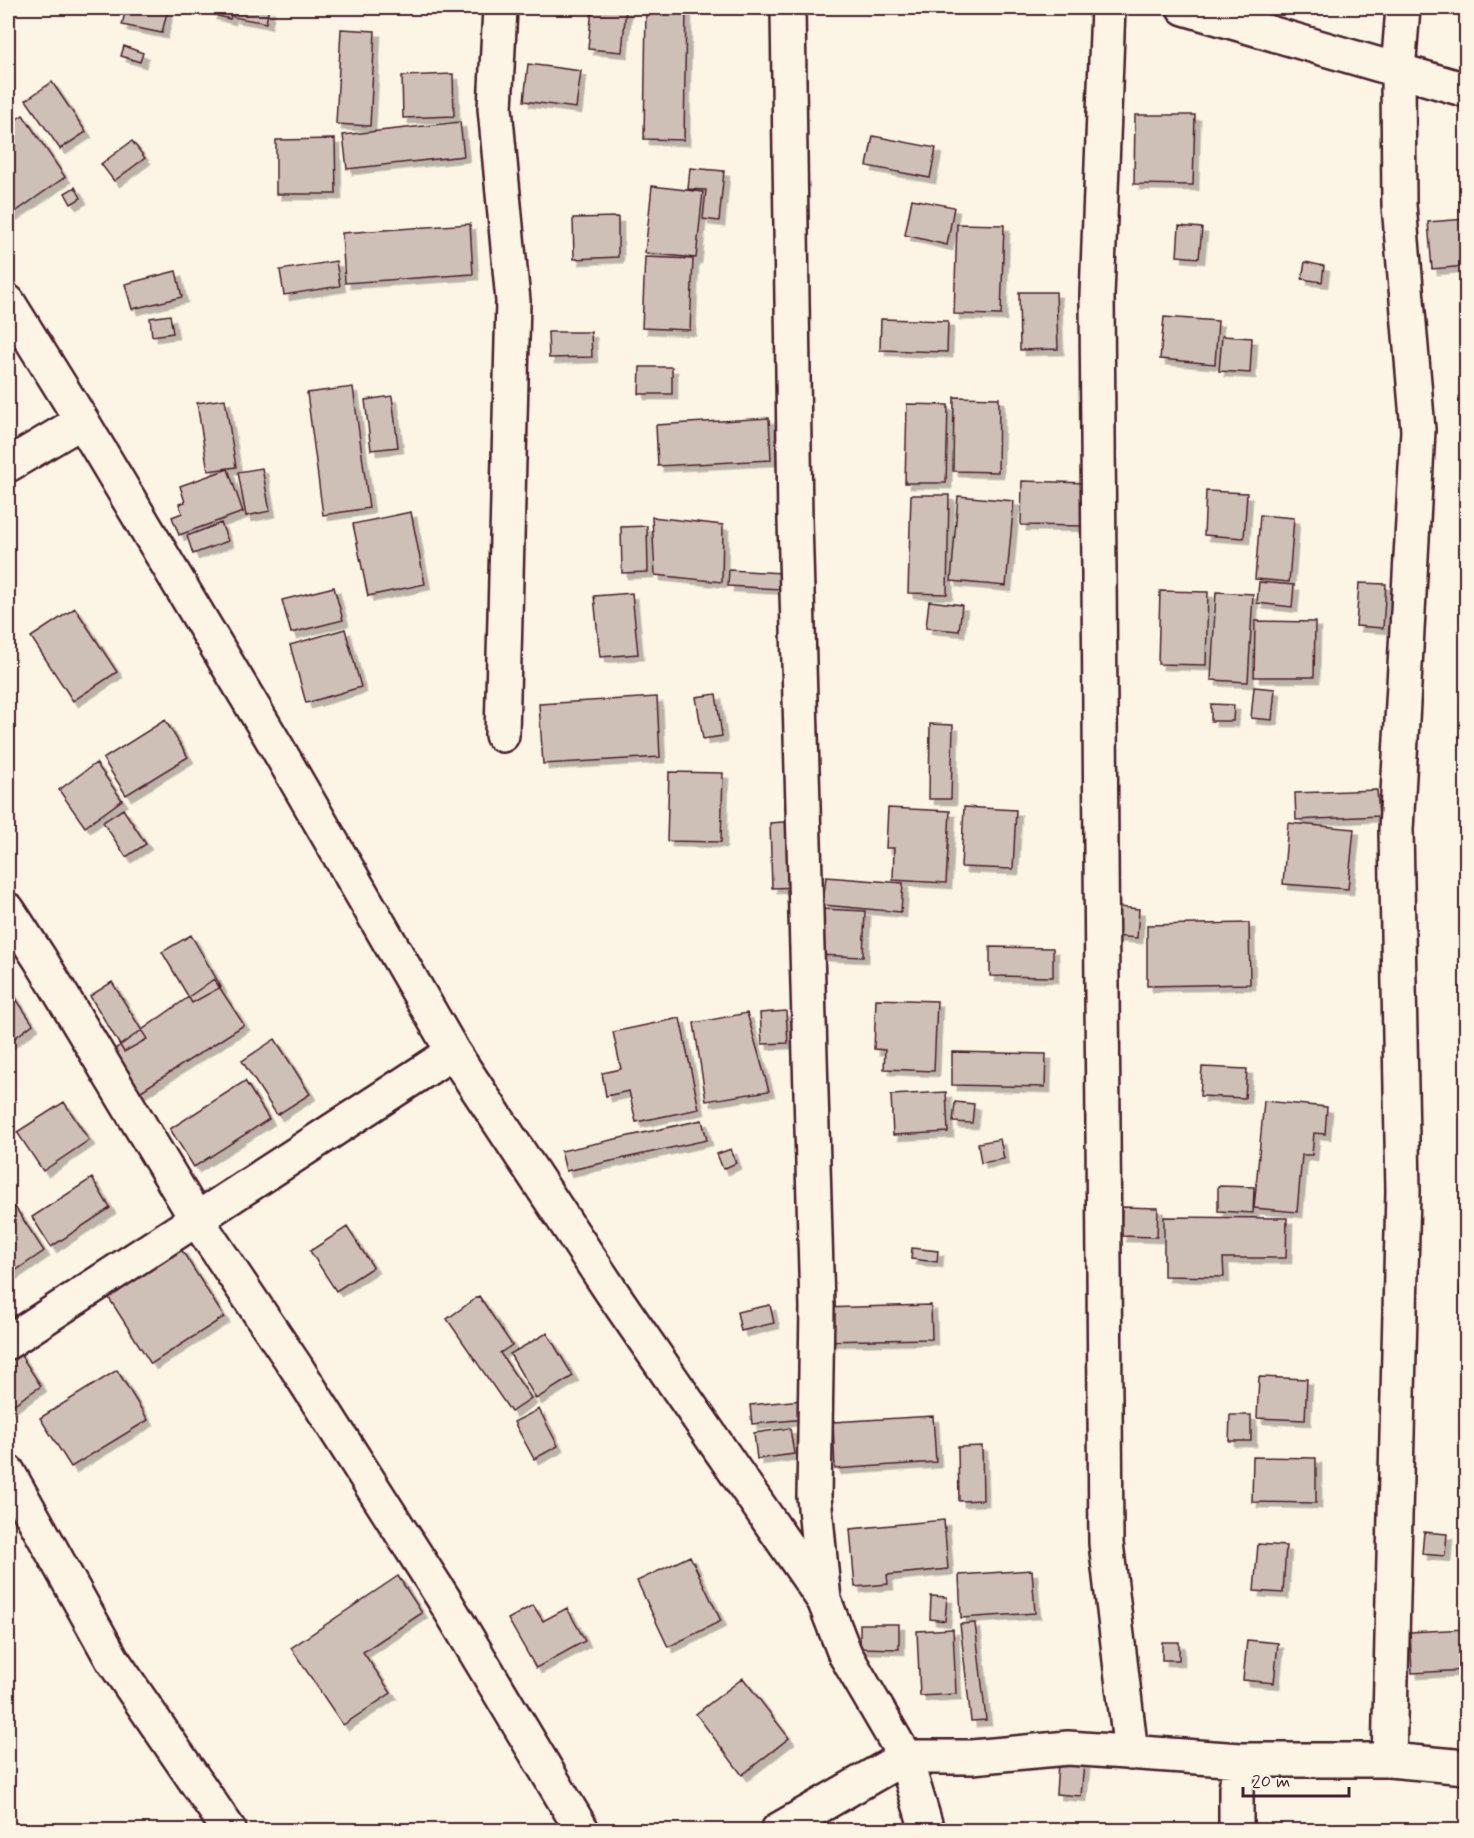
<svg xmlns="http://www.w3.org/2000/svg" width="1474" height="1838" font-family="Mynerve,sans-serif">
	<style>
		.building { fill: #cfc0b7; stroke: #4a1f2b; stroke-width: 1.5; filter: url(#shadow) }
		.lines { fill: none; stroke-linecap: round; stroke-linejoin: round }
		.street-casing { stroke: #4a1f2b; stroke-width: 38 }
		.street { stroke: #fcf5e5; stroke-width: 33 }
	</style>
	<defs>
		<filter id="shadow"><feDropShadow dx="5.5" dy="5.5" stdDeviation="0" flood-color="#0004"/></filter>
	</defs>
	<rect width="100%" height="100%" fill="#fcf5e5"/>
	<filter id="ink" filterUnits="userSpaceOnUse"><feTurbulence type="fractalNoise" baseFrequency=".0167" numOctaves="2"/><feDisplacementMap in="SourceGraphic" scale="12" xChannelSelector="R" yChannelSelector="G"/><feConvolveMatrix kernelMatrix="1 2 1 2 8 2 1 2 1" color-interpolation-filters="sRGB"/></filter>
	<g filter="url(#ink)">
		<path class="building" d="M 126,8 L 168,8 L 162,33 L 122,25 Z
			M 213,8 L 233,8 L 230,19 L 211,14 Z
			M 235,8 L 269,8 L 266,23 L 233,17 Z
			M 592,8 L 626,8 L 622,52 L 588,49 Z
			M 646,8 L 686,8 L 684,140 L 644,139 Z
			M 341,29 L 375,31 L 370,126 L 336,124 Z
			M 124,46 L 143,53 L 140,62 L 121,56 Z
			M 528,64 L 581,71 L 576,108 L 524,101 Z
			M 453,74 L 454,116 L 403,118 L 402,76 Z
			M 52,82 L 86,132 L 60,149 L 26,100 Z
			M 23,115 L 65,177 L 8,217 L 8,125 Z
			M 1135,115 L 1195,115 L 1193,185 L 1134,184 Z
			M 460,122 L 464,156 L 347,169 L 343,135 Z
			M 873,136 L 936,148 L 930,178 L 867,166 Z
			M 335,139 L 336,194 L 276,194 L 276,140 Z
			M 132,141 L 145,158 L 114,181 L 101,164 Z
			M 690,168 L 724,171 L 719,221 L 703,219 L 706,190 L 688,189 Z
			M 652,186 L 703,192 L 696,258 L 645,253 Z
			M 75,187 L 81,198 L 71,204 L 65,193 Z
			M 912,199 L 954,207 L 947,245 L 905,235 Z
			M 618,217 L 618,257 L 574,259 L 573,218 Z
			M 1466,219 L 1466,266 L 1432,269 L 1428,222 Z
			M 470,224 L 473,274 L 345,283 L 342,233 Z
			M 957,224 L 1004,225 L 1001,315 L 954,314 Z
			M 1179,226 L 1202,228 L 1199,258 L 1177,256 Z
			M 645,257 L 693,259 L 690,330 L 642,328 Z
			M 336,261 L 340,286 L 284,295 L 280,270 Z
			M 1305,262 L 1324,266 L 1322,282 L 1302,279 Z
			M 176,271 L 182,297 L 132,309 L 125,284 Z
			M 1019,292 L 1056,292 L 1058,349 L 1020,350 Z
			M 170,315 L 173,333 L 152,336 L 150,318 Z
			M 1164,317 L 1218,321 L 1215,364 L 1160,359 Z
			M 881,319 L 948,321 L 947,352 L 880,350 Z
			M 548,332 L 591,332 L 592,357 L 549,358 Z
			M 1222,336 L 1252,338 L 1250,373 L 1219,371 Z
			M 640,367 L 672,367 L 672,394 L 639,394 Z
			M 353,387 L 369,508 L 323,515 L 307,393 Z
			M 392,396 L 398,447 L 371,450 L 365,400 Z
			M 954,397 L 999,398 L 998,472 L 953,471 Z
			M 225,399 L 236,467 L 208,471 L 197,403 Z
			M 907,404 L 948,405 L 946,483 L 905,483 Z
			M 769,418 L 771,460 L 658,466 L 656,425 Z
			M 262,468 L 270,511 L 246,516 L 238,472 Z
			M 228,469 L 243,512 L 179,535 L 172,517 L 182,513 L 179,504 L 185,502 L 180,486 Z
			M 1022,481 L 1088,483 L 1087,526 L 1021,525 Z
			M 1206,491 L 1247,493 L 1244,538 L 1204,535 Z
			M 911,495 L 949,495 L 947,594 L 908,593 Z
			M 958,496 L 1014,501 L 1006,586 L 951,581 Z
			M 411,512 L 425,584 L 368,596 L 353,524 Z
			M 1260,515 L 1294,518 L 1289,582 L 1255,579 Z
			M 652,517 L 723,525 L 722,582 L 655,575 Z
			M 221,523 L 228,541 L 193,554 L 187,536 Z
			M 647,526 L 648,572 L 622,573 L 621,527 Z
			M 729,570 L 782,573 L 781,589 L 728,586 Z
			M 1259,582 L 1294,585 L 1292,607 L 1257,603 Z
			M 1359,583 L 1386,584 L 1383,628 L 1356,626 Z
			M 334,587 L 343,620 L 291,633 L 282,600 Z
			M 1160,591 L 1208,592 L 1206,665 L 1158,664 Z
			M 1216,592 L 1253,594 L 1248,682 L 1211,680 Z
			M 632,593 L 638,654 L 600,657 L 594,596 Z
			M 929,601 L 962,605 L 959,631 L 926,628 Z
			M 75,608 L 117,672 L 73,701 L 31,637 Z
			M 1255,621 L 1315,622 L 1314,677 L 1254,677 Z
			M 345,629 L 361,687 L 306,703 L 290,645 Z
			M 1254,687 L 1275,689 L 1272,720 L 1251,718 Z
			M 716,694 L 722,736 L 703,739 L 696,697 Z
			M 657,697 L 660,757 L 543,764 L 539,704 Z
			M 1211,704 L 1234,705 L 1233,721 L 1211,721 Z
			M 165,720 L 188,757 L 126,795 L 103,759 Z
			M 930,724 L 953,725 L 951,799 L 929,799 Z
			M 96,763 L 122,800 L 85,827 L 59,790 Z
			M 669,772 L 723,773 L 721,842 L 667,841 Z
			M 1377,790 L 1379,816 L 1296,820 L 1295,793 Z
			M 964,807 L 1016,810 L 1013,869 L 961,867 Z
			M 888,808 L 950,811 L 946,883 L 893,880 L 894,848 L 886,848 Z
			M 123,809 L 146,844 L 126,857 L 103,822 Z
			M 797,821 L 799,887 L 772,888 L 770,823 Z
			M 1288,823 L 1354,829 L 1348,889 L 1283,884 Z
			M 826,877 L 903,883 L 901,912 L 823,905 Z
			M 1118,907 L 1139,909 L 1137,938 L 1115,936 Z
			M 821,909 L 865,911 L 863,957 L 818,955 Z
			M 1249,923 L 1250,984 L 1147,986 L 1147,925 Z
			M 191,935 L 221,987 L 192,1003 L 162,952 Z
			M 990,947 L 1053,948 L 1053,977 L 990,976 Z
			M 214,979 L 244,1025 L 138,1093 L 108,1054 Z
			M 112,982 L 147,1039 L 124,1052 L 90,996 Z
			M 8,987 L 33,1024 L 8,1043 Z
			M 876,999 L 937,1001 L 934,1071 L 884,1069 L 885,1050 L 874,1049 Z
			M 786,1011 L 788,1043 L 762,1044 L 760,1013 Z
			M 747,1013 L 769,1091 L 706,1101 L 694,1023 Z
			M 680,1018 L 699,1109 L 636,1122 L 629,1091 L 606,1096 L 602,1073 L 621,1069 L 613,1032 Z
			M 275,1039 L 310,1094 L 277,1115 L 242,1061 Z
			M 952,1052 L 1046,1054 L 1045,1087 L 952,1085 Z
			M 1202,1067 L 1247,1069 L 1245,1098 L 1200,1096 Z
			M 245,1081 L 269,1119 L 194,1167 L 170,1129 Z
			M 946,1092 L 948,1132 L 893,1135 L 891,1095 Z
			M 1264,1101 L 1327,1107 L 1325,1134 L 1314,1133 L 1312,1155 L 1302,1155 L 1297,1212 L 1254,1208 Z
			M 64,1102 L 89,1140 L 43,1171 L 17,1132 Z
			M 955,1102 L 974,1104 L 972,1123 L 953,1122 Z
			M 702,1120 L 707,1140 L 566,1171 L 561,1151 Z
			M 1000,1139 L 1004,1159 L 981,1163 L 978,1143 Z
			M 731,1149 L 736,1163 L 723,1169 L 717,1154 Z
			M 92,1178 L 110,1208 L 51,1247 L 32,1217 Z
			M 1218,1186 L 1254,1187 L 1253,1213 L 1218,1211 Z
			M 15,1207 L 44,1251 L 9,1275 L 8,1213 Z
			M 1122,1207 L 1158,1208 L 1157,1237 L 1121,1236 Z
			M 1164,1217 L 1287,1218 L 1286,1258 L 1223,1258 L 1224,1277 L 1164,1276 Z
			M 347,1227 L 373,1267 L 336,1291 L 310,1251 Z
			M 912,1248 L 938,1251 L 937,1262 L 911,1259 Z
			M 181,1249 L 224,1317 L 151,1364 L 107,1295 Z
			M 1462,1255 L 1466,1256 L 1466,1296 L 1460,1295 Z
			M 479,1296 L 512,1345 L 500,1353 L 531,1398 L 511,1412 L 447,1319 Z
			M 770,1305 L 774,1323 L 741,1331 L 737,1312 Z
			M 931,1305 L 932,1339 L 818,1341 L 818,1308 Z
			M 547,1333 L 573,1376 L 536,1399 L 510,1354 Z
			M 16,1348 L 41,1386 L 8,1408 L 8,1354 Z
			M 117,1370 L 148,1420 L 71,1467 L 40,1418 Z
			M 1259,1377 L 1307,1379 L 1305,1420 L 1257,1418 Z
			M 802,1400 L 805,1419 L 752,1424 L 750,1405 Z
			M 539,1409 L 558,1446 L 534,1459 L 514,1422 Z
			M 1230,1415 L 1251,1415 L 1251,1441 L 1229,1441 Z
			M 933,1416 L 936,1462 L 835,1469 L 833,1422 Z
			M 790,1428 L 794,1454 L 757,1459 L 754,1433 Z
			M 982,1446 L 983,1500 L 959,1501 L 958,1447 Z
			M 1253,1457 L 1316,1458 L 1316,1503 L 1252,1502 Z
			M 944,1520 L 948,1569 L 887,1575 L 888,1584 L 855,1587 L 850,1529 Z
			M 1424,1532 L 1447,1534 L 1445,1556 L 1422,1554 Z
			M 1258,1544 L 1286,1546 L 1283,1593 L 1254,1591 Z
			M 690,1556 L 721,1621 L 668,1647 L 637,1581 Z
			M 1032,1570 L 1035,1613 L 961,1618 L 959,1575 Z
			M 398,1576 L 422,1613 L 363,1652 L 391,1693 L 343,1725 L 291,1648 Z
			M 931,1596 L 947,1597 L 945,1621 L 930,1619 Z
			M 533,1605 L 543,1621 L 567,1608 L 585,1641 L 536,1668 L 508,1619 Z
			M 975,1623 L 986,1720 L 971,1721 L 960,1624 Z
			M 860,1624 L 899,1624 L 899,1649 L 860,1648 Z
			M 953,1629 L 956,1694 L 920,1696 L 917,1631 Z
			M 1466,1629 L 1466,1670 L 1412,1673 L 1410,1632 Z
			M 1247,1640 L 1278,1643 L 1274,1683 L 1243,1680 Z
			M 1162,1642 L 1179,1642 L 1179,1660 L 1162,1660 Z
			M 743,1678 L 789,1738 L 742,1775 L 696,1714 Z
			M 1058,1762 L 1084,1764 L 1081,1796 L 1056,1794 Z"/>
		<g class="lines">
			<defs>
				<path id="street" d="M 500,8 L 495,108 L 513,301 L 502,735
					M 788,8 L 795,520 L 817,1307 L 814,1497 L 824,1600 L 845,1654 L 905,1757 L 927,1830
					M 1108,8 L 1097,296 L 1106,1543 L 1131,1753
					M 1184,8 L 1466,90
					M 8,302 L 82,421 L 278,749 L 453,1052 L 611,1291 L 823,1599
					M 8,465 L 82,421
					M 8,910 L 40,959 L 197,1220 L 296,1367 L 445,1601 L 582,1830
					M 8,1342 L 453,1052
					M 8,1472 L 112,1659 L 229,1830
					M 1389,1760 L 1403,1191 L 1396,830 L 1418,430 L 1399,205 L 1398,71 L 1403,8
					M 778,1830 L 905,1757 L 972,1757 L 1068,1748 L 1241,1760 L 1389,1760 L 1466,1767
					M 1236,1830 L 1236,1788 L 1241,1760"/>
			</defs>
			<use href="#street" class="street-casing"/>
			<use href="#street" class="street"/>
		</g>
	</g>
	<rect width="1474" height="1838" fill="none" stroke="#fcf5e5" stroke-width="30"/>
	<rect x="15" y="15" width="1444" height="1808" fill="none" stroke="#4a1f2b" stroke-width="2" filter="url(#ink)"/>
	<path d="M1243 1787v9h106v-9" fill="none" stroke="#4a1f2b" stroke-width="3"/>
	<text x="1252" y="1787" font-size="18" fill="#4a1f2b" stroke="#fcf5e5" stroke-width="4.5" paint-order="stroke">20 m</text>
</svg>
